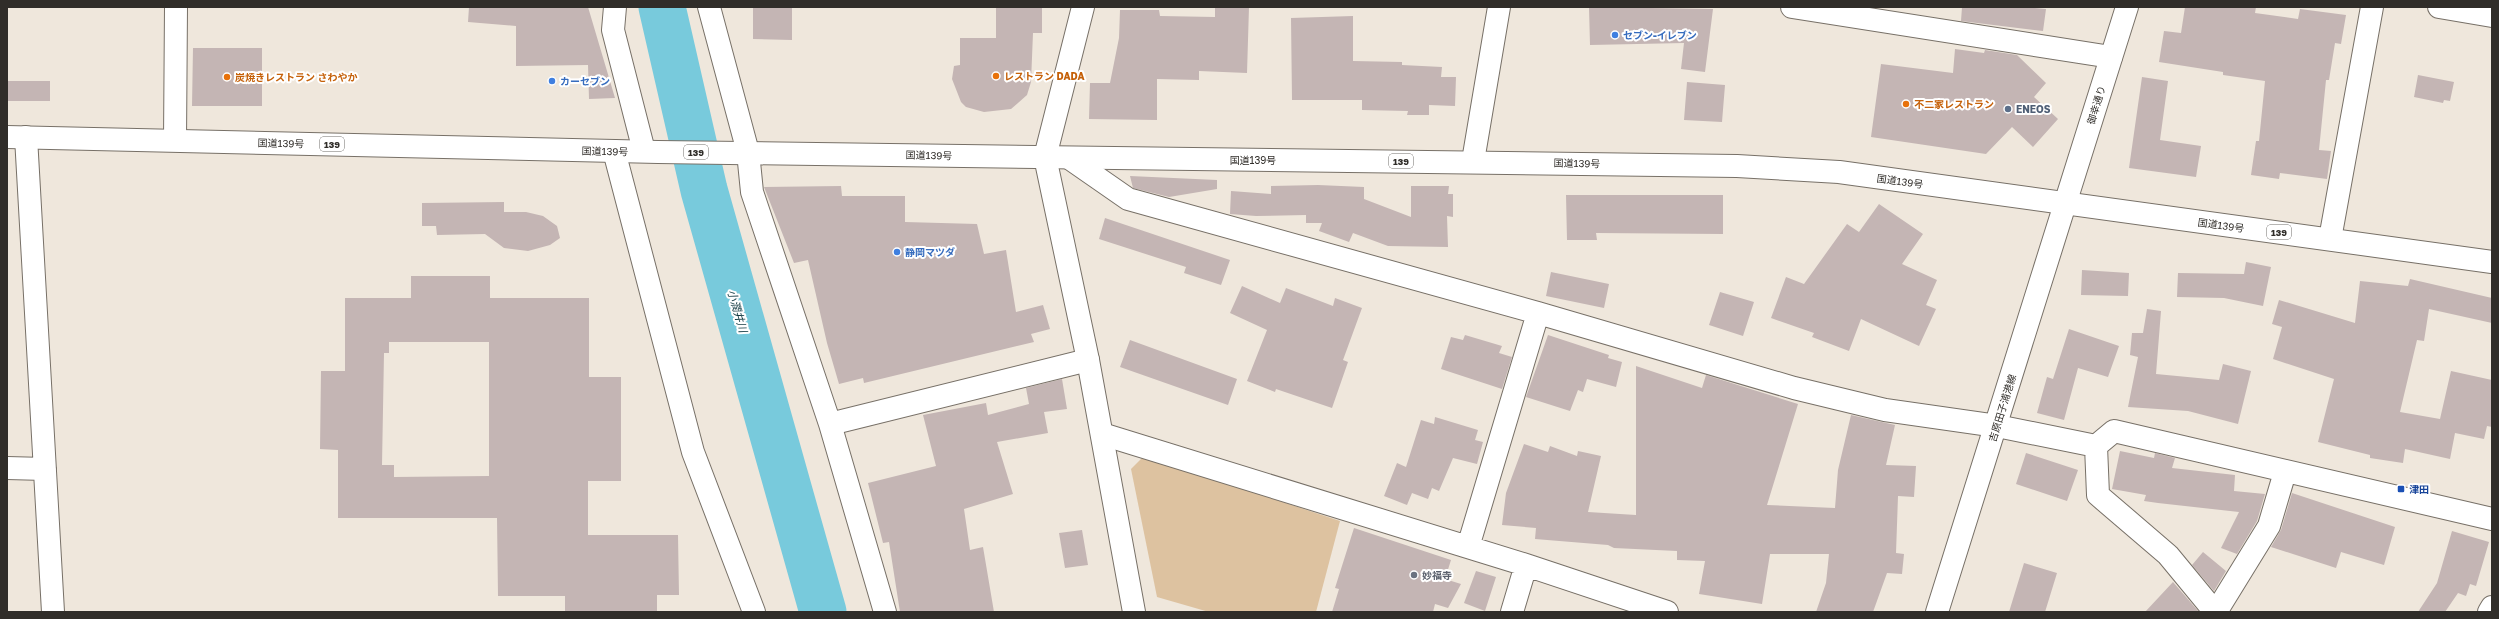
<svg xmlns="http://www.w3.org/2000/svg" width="2499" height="619" font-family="'Golos Text','Noto Sans JP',sans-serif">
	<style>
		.green { fill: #ddc2a0 }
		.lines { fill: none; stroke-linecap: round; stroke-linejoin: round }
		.river { stroke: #78cadc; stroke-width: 47 }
		.building { fill: #c4b5b4; fill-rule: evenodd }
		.minor-casing { stroke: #777067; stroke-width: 24 }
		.tertiary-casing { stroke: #777067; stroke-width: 24 }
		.secondary-casing { stroke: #777067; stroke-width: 24 }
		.trunk-casing { stroke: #777067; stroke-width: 24 }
		.minor { stroke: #fff; stroke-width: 22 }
		.tertiary { stroke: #fff; stroke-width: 22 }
		.secondary { stroke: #fff; stroke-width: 22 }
		.trunk { stroke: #fff; stroke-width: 22 }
		.shop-dot { fill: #3f7fe0; stroke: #fff; stroke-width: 1.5 }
		.food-dot { fill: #e8710a; stroke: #fff; stroke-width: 1.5 }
		.service-dot { fill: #5c6f8a; stroke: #fff; stroke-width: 1.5 }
		.transit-dot { fill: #1a4fb4; stroke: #fff; stroke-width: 1.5 }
		.worship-dot { fill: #6b7280; stroke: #fff; stroke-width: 1.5 }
		.labels { text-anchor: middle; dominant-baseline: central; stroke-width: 4; stroke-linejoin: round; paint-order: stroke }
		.shield { fill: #fff; stroke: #6e6c69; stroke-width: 1 }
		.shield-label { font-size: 9px; font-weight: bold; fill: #302d29 }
		.shop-label { font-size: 10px; font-weight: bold; fill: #366cbe; stroke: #fff; text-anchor: start }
		.food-label { font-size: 10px; font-weight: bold; fill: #c56008; stroke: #fff; text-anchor: start }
		.street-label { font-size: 10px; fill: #302d29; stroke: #fff }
		.service-label { font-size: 10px; font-weight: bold; fill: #4e5e75; stroke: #fff; text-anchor: start }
		.transit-label { font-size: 10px; font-weight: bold; fill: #164399; stroke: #fff; text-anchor: start }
		.worship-label { font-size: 10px; font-weight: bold; fill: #5b616d; stroke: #fff; text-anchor: start }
		.water-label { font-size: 11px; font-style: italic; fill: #113941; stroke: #fff }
	</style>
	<rect width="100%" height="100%" fill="#efe7dc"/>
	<path class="green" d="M 1144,456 L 1340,521 L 1316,612 L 1209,612 L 1157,597 L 1131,469 Z"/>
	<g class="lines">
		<path class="river" d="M 662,7 L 704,190 L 823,612"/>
	</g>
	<path class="building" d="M 469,7 L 588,7 L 615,98 L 589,99 L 588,65 L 516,66 L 516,26 L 468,22 Z
		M 753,7 L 792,7 L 792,40 L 753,39 Z
		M 996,7 L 1042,7 L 1042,33 L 1033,33 L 1031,82 L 1027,95 L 1011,109 L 984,112 L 966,107 L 961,102 L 952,79 L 954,66 L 960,65 L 960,38 L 996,38 Z
		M 1215,7 L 1249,7 L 1247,73 L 1199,71 L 1199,80 L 1157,79 L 1157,120 L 1089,119 L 1090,83 L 1110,83 L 1119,38 L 1120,10 L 1159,10 L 1160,16 L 1215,17 Z
		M 1589,7 L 1713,9 L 1705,72 L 1681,69 L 1684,43 L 1590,45 Z
		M 1962,7 L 2023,7 L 2046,9 L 2043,31 L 1961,21 Z
		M 2185,7 L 2256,7 L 2255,13 L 2298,19 L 2300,9 L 2346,15 L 2341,44 L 2335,43 L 2329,80 L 2326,80 L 2319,150 L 2331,151 L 2327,179 L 2280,173 L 2279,179 L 2251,175 L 2256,141 L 2259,141 L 2265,81 L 2223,75 L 2223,72 L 2159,62 L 2164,31 L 2181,33 Z
		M 1353,16 L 1353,61 L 1402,62 L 1402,65 L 1442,67 L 1441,77 L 1456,77 L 1455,106 L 1429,105 L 1429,115 L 1407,115 L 1408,111 L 1362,110 L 1362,100 L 1292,100 L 1291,18 Z
		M 193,48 L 262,48 L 262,106 L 192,106 Z
		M 1955,49 L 1984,53 L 1985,50 L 2017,55 L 2046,83 L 2034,97 L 2058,119 L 2033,147 L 2012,127 L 1986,154 L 1871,137 L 1881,64 L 1953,73 Z
		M 2418,75 L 2454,82 L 2450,101 L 2444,100 L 2443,103 L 2414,97 Z
		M 2142,77 L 2168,81 L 2160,140 L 2201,146 L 2196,177 L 2129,168 Z
		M 7,81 L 50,81 L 50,101 L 7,101 Z
		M 1687,82 L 1725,85 L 1722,122 L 1684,120 Z
		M 1130,176 L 1217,180 L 1217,189 L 1169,197 L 1133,188 Z
		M 1318,185 L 1364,187 L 1364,199 L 1411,217 L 1411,186 L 1449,186 L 1448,194 L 1453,194 L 1453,217 L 1447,216 L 1448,247 L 1388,246 L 1353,233 L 1349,242 L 1319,231 L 1322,223 L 1306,223 L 1306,215 L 1256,216 L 1230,214 L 1231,191 L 1271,194 L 1271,186 Z
		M 841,186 L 842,196 L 905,196 L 905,222 L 977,224 L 984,254 L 1006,250 L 1016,312 L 1043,305 L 1050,329 L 1031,334 L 1034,342 L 864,383 L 863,378 L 839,384 L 827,343 L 808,260 L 794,263 L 764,187 Z
		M 1566,195 L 1723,195 L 1723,234 L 1596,233 L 1597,240 L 1567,240 Z
		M 504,202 L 504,212 L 526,212 L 543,216 L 557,226 L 560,238 L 550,245 L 528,251 L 504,248 L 485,234 L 437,235 L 436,226 L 422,226 L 422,203 Z
		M 1879,204 L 1923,234 L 1902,264 L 1937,280 L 1926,305 L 1936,309 L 1919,346 L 1861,319 L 1849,351 L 1812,337 L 1814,333 L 1771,318 L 1786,277 L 1804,284 L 1847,224 L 1859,232 Z
		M 1105,218 L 1230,260 L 1221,285 L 1184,273 L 1186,267 L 1099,239 Z
		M 2246,262 L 2271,267 L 2263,306 L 2224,298 L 2177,297 L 2178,273 L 2244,274 Z
		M 2082,270 L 2129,273 L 2128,296 L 2081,295 Z
		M 1551,272 L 1609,284 L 1604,308 L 1546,296 Z
		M 411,276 L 490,276 L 490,298 L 589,298 L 589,377 L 621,377 L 621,481 L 588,481 L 588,535 L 678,535 L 679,595 L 657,595 L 657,612 L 565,612 L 565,596 L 498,596 L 497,518 L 338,518 L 338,450 L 320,449 L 321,371 L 345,371 L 345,298 L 411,298 ZM 389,342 L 489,342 L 489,476 L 394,477 L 394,465 L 382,465 L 384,353 L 389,353 Z
		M 2410,279 L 2492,298 L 2492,323 L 2429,309 L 2424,341 L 2417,340 L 2400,412 L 2440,419 L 2451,371 L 2492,380 L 2492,427 L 2487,426 L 2484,439 L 2455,433 L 2450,459 L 2405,449 L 2403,463 L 2370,458 L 2370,455 L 2318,442 L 2334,379 L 2273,359 L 2282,327 L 2272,324 L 2279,300 L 2355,323 L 2360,281 L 2408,286 Z
		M 1242,286 L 1280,303 L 1286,288 L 1333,306 L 1335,298 L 1362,308 L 1343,360 L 1348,362 L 1332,408 L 1276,389 L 1275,392 L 1247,381 L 1267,330 L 1230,313 Z
		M 1720,292 L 1754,302 L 1743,336 L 1709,325 Z
		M 2147,309 L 2161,311 L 2156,374 L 2219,380 L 2223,364 L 2251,371 L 2238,424 L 2188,411 L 2128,407 L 2138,357 L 2130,355 L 2132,333 L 2143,333 Z
		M 2069,329 L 2119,346 L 2108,377 L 2078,368 L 2064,420 L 2037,413 L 2047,377 L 2053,379 Z
		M 1465,335 L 1502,346 L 1499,353 L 1512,357 L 1502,389 L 1441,369 L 1451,337 L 1463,340 Z
		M 1548,335 L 1609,355 L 1608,358 L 1622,362 L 1616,387 L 1587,379 L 1583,392 L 1578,390 L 1570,411 L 1526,397 Z
		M 1130,340 L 1237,379 L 1228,405 L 1120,367 Z
		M 1636,366 L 1702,388 L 1706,375 L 1798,404 L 1767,505 L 1835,508 L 1838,470 L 1851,415 L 1895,425 L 1886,465 L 1916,466 L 1914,497 L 1898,496 L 1896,553 L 1904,554 L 1902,574 L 1887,573 L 1873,612 L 1816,612 L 1826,583 L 1829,554 L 1770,554 L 1762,604 L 1699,594 L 1705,561 L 1677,560 L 1677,551 L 1614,548 L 1608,545 L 1535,539 L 1536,528 L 1502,525 L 1506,493 L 1524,444 L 1548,452 L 1550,446 L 1577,456 L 1578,451 L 1601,456 L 1588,512 L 1636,515 Z
		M 1062,379 L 1067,409 L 1044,412 L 1048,433 L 997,442 L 1013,494 L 964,509 L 970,550 L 983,547 L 994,612 L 900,612 L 889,542 L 883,543 L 868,483 L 936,466 L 923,415 L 986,403 L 988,415 L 1029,404 L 1026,388 Z
		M 1435,417 L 1478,430 L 1475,440 L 1483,442 L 1477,464 L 1453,458 L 1439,491 L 1432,488 L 1428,499 L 1412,493 L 1407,505 L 1384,496 L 1397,463 L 1406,467 L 1421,420 L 1434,424 Z
		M 2120,451 L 2154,458 L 2155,453 L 2175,458 L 2172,468 L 2235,475 L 2234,491 L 2265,494 L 2257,521 L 2237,554 L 2221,548 L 2239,512 L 2158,503 L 2144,501 L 2146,495 L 2112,489 Z
		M 2026,453 L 2078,470 L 2067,501 L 2016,484 Z
		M 2292,493 L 2395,527 L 2384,565 L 2341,552 L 2336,568 L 2271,547 L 2281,530 Z
		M 1354,528 L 1451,560 L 1445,579 L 1461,584 L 1448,608 L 1435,604 L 1433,612 L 1332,612 L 1339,589 L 1335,588 Z
		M 1082,530 L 1088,565 L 1065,568 L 1059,533 Z
		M 2452,531 L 2489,542 L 2476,586 L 2470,584 L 2466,596 L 2458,593 L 2445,612 L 2418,612 L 2437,583 Z
		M 2203,552 L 2226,571 L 2214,591 L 2192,565 Z
		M 2024,563 L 2057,573 L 2045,612 L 2009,612 Z
		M 1476,571 L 1496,577 L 1485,611 L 1464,603 Z
		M 2173,582 L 2199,612 L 2145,612 Z"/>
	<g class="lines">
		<defs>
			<path id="minor" d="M 615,7 L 613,30 L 644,151
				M 709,7 L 748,152 L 752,192 L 830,424 L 885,612
				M 1792,7 L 2111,57
				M 2439,7 L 2492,16
				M 26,137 L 53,612
				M 175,140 L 176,7
				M 614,151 L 693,452 L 754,612
				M 1069,158 L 1128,199 L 1538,313 L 1794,388 L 1885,410 L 1997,426 L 2096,446 L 2114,431 L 2492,519
				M 1473,161 L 1499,7
				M 2330,239 L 2372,7
				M 830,424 L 1088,360
				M 1102,434 L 1526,565 L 1667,612
				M 2096,446 L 2098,495 L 2168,555 L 2215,612
				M 7,468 L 45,469
				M 1468,547 L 1538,313
				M 1512,612 L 1526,565
				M 2216,612 L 2269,526 L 2285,472
				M 2489,612 L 2492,607"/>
			<path id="tertiary" d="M 1083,7 L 1045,157 L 1088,360 L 1134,612
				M 2065,204 L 2127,7"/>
			<path id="secondary" d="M 1937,612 L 2065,204"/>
			<path id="trunk" d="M 7,137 L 658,152 L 1737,166 L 1839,172 L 2492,262"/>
		</defs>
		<use href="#minor" class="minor-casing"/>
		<use href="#tertiary" class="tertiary-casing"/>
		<use href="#secondary" class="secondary-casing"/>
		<use href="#trunk" class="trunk-casing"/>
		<use href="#minor" class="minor"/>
		<use href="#tertiary" class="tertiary"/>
		<use href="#secondary" class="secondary"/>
		<use href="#trunk" class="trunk"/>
	</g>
	<g class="shop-dot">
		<circle cx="1615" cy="35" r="4"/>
		<circle cx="552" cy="81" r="4"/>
		<circle cx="897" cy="252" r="4"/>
	</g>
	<g class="food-dot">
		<circle cx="996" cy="76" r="4"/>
		<circle cx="227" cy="77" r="4"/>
		<circle cx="1906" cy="104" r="4"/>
	</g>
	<circle class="service-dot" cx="2008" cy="109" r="4"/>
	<rect class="transit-dot" x="2397" y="485" width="8" height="8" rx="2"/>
	<circle class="worship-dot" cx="1414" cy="575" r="4"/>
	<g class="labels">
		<g class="shield">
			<rect x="320" y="137" width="24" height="14" rx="3"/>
			<rect x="684" y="145" width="24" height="14" rx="3"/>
			<rect x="1389" y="154" width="24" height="14" rx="3"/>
			<rect x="2267" y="225" width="24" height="14" rx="3"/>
		</g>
		<g class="shield-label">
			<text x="332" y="144">139</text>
			<text x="696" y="152">139</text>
			<text x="1401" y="161">139</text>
			<text x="2279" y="232">139</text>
		</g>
		<g class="shop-label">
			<text x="1623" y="35">セブン-イレブン</text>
			<text x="560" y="81">カーセブン</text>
			<text x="905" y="252">静岡マツダ</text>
		</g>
		<g class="food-label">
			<text x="1004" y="76">レストラン DADA</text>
			<text x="235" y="77">炭焼きレストラン さわやか</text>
			<text x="1914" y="104">不二家レストラン</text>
		</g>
		<g class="street-label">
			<text transform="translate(2096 105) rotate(-73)">御幸通り</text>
			<text transform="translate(281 143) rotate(1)">国道139号</text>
			<text transform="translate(605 151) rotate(1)">国道139号</text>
			<text transform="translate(929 155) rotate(1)">国道139号</text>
			<text x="1253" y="160">国道139号</text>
			<text transform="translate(1577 163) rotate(1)">国道139号</text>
			<text transform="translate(1900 181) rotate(8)">国道139号</text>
			<text transform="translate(2221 225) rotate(8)">国道139号</text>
			<text transform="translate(2002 408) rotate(-73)">吉原田子浦港線</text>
		</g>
		<g class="service-label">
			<text x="2016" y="109">ENEOS</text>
		</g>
		<g class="transit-label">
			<text x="2409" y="489">津田</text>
		</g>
		<g class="worship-label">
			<text x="1422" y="575">妙福寺</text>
		</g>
		<g class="water-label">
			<text transform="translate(738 311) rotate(74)">小潤井川</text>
		</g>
	</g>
	<rect width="2499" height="619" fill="none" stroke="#302d29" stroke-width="16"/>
</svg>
